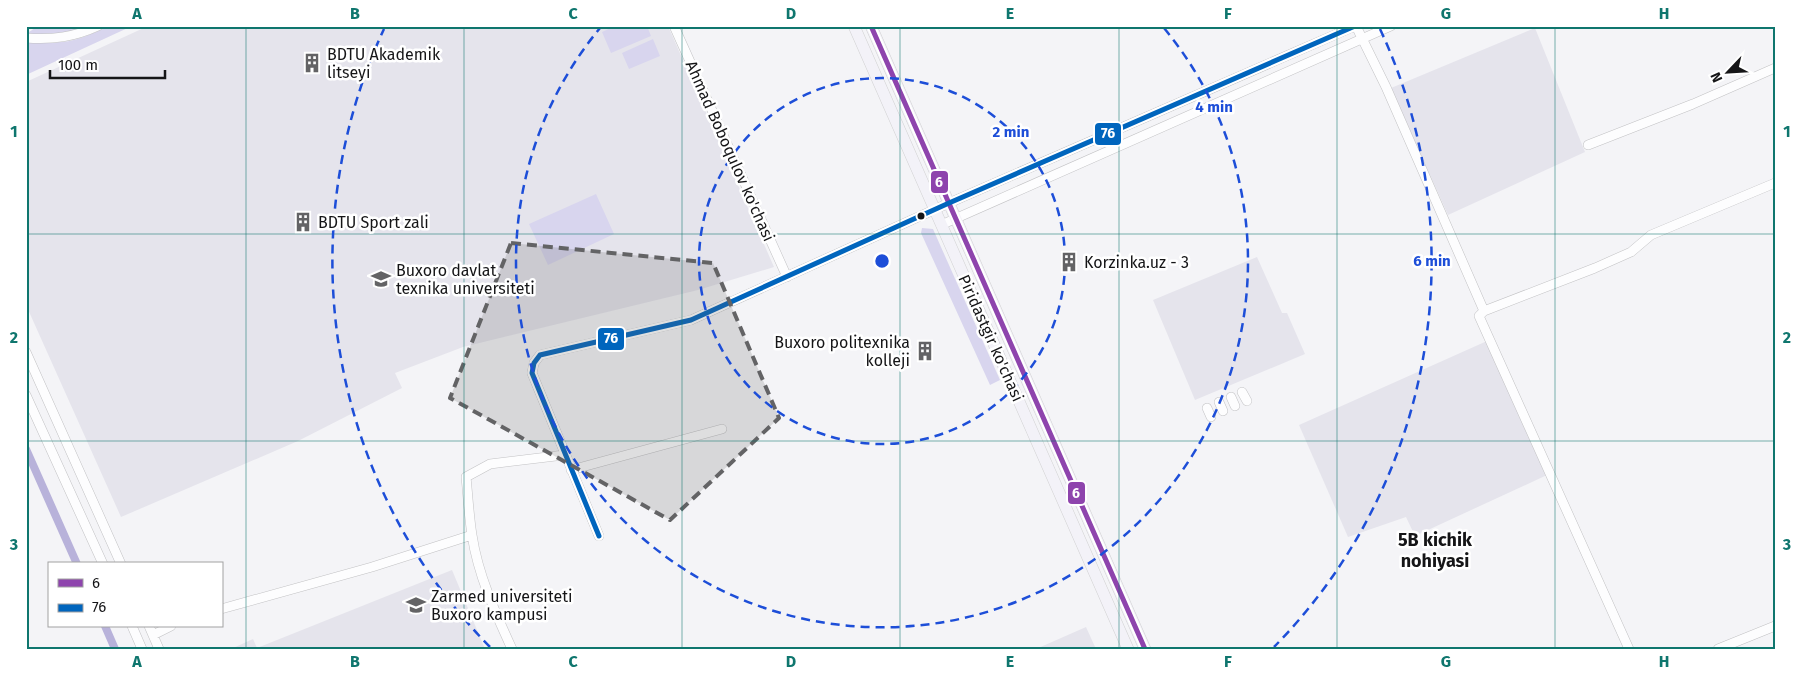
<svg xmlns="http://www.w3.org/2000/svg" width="1801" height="675" font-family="'Fira Sans',sans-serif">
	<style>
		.built { fill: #e5e4ec }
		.green { fill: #d8d5ee }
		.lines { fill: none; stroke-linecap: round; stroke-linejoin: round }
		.canal { stroke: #b8b2da; stroke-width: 8 }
		.minor-casing { stroke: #c2c2c4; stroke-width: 10 }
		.major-casing { stroke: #d1d1d2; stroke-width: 12 }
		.minor { stroke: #fdfdfe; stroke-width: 9 }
		.major { stroke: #f3f2f8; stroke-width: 11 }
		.bus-1-casing { stroke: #fff; stroke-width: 9 }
		.bus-2-casing { stroke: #fff; stroke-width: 9 }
		.bus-1 { stroke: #8e44ad; stroke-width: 5 }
		.bus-2 { stroke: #0065bd; stroke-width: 5 }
		.marked { fill: #636365; fill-opacity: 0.2; stroke: #636365; stroke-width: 4; stroke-dasharray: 10 6; stroke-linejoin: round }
		.grid { fill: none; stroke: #0f766e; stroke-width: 1; stroke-opacity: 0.55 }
		.ring { fill: none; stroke: #1d4ed8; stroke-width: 2.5; stroke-dasharray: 9 6 }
		.bus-dot { fill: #151517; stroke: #fff; stroke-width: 2 }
		.labels { text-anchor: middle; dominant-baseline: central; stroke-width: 5; stroke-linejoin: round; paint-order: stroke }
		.poi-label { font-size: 16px; fill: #151517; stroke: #fff; text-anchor: start }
		.street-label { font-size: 16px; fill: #151517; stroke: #fff }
		.neighbourhood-label { font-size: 18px; font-weight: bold; fill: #151517; stroke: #fff }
		.centre { fill: #1d4ed8; stroke: #fff; stroke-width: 2.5 }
		.ring-label { font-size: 15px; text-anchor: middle; font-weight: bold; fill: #1d4ed8; stroke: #fff; stroke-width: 5; stroke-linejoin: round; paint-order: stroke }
		.line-badge { stroke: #fff; stroke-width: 2 }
		.badge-label { font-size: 14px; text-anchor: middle; font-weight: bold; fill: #fff }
		.neatline { fill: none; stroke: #0f766e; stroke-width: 2 }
		.grid-label { font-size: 16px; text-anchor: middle; font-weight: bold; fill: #0f766e }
	</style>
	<rect width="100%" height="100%" fill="#f4f4f7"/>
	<path class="built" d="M 148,26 L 668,26 L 774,267 L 698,290 L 463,347 L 395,373 L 402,388 L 298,441 L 121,517 L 26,305 L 26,82 Z
		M 1535,28 L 1585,152 L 1448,215 L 1391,88 Z
		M 1257,257 L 1282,313 L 1287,313 L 1305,354 L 1195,400 L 1153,300 Z
		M 1487,341 L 1547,475 L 1415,536 L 1406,517 L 1348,537 L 1299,425 Z
		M 452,570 L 485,649 L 231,649 L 253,639 L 257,648 Z
		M 1086,627 L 1096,649 L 1036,649 Z"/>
	<path class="green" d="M 38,26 L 88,26 L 54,36 L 26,34 Z
		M 109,26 L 132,26 L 26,75 L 26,41 C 64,45 75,42 109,26 Z
		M 615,26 L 647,26 L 651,36 L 611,53 L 602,32 Z
		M 653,39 L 660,56 L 629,69 L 622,53 Z
		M 596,194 L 614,234 L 548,265 L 529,224 Z
		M 922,228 L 933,229 L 1000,380 L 990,385 L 921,233 Z"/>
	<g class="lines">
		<path class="canal" d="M 26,449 L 77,564
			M 105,626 L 115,649"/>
		<defs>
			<path id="minor" d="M 674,26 L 787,277
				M 1356,26 L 1386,87 L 1484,311 L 1479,316 L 1629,649
				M 26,38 C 53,40 74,37 98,26
				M 1588,145 L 1693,104 L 1775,68
				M 941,225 L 1391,26
				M 1484,311 L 1595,268 L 1631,252 L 1651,235 L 1775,183
				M 26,352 L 121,564
				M 1242,392 L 1247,401
				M 26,395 L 103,564
				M 1231,397 L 1235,406
				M 1219,402 L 1223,411
				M 1207,408 L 1211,417
				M 571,470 L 722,429
				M 599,536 L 532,373 L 534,363 L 540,355 L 691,320 L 949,203 L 1355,26
				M 221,609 L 372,567 L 472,535
				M 132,626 L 142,649
				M 149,626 L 159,649
				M 153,635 L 171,626
				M 512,649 C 495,612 478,575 472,535 C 469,516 468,496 466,477 L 490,464 L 564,455
				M 1718,649 L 1775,626"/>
			<path id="major" d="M 854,26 L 1128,649
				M 871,26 L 1145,649"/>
		</defs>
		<use href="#minor" class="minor-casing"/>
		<use href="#major" class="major-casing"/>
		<use href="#minor" class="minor"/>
		<use href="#major" class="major"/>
		<defs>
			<path id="bus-1" d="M 871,26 L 1145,649"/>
			<path id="bus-2" d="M 599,536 L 532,373 L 534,363 L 540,355 L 691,320 L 949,203 L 1355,26"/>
		</defs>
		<use href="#bus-1" class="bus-1-casing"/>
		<use href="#bus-2" class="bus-2-casing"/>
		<use href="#bus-1" class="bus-1"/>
		<use href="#bus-2" class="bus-2"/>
	</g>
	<path class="marked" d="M 511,243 L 713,263 L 779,418 L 670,520 L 450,398 Z"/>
	<path class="grid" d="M 246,26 L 246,649M 464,26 L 464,649M 682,26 L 682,649M 900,26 L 900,649M 1119,26 L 1119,649M 1337,26 L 1337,649M 1555,26 L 1555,649M 26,234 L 1775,234M 26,441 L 1775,441"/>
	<g class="ring">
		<circle cx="882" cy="261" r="183"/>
		<path d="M1164 28A366 366 0 1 1 600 28"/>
		<path d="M490 647A550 550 0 0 1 384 29M1380 29A550 550 0 0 1 1274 647"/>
	</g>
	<defs>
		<symbol id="building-bare" viewBox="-9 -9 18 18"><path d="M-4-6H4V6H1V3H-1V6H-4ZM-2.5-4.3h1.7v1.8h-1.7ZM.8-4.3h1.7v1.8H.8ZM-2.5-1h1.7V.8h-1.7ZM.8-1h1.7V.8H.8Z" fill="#636365" stroke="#fff" stroke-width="2.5" paint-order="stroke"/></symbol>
		<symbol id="university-bare" viewBox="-9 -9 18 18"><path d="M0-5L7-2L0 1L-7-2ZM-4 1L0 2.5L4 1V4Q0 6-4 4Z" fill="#636365" stroke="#fff" stroke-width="2.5" paint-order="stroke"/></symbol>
	</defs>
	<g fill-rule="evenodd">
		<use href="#building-bare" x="298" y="49" width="28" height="28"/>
		<use href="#building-bare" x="289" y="208" width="28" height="28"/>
		<use href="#building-bare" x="1055" y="248" width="28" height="28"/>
		<use href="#university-bare" x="367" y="265" width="28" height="28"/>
		<use href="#building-bare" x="911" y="337" width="28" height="28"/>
		<use href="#university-bare" x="402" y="591" width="28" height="28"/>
	</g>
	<circle class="bus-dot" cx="921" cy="216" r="4.5"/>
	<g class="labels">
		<g class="poi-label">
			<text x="327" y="54">BDTU Akademik<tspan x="327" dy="18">litseyi</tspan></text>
			<text x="318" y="222">BDTU Sport zali</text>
			<text x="1084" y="262">Korzinka.uz - 3</text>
			<text x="396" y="270">Buxoro davlat<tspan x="396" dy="18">texnika universiteti</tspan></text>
			<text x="910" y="342" text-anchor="end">Buxoro politexnika<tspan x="910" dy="18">kolleji</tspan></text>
			<text x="431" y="596">Zarmed universiteti<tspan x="431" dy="18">Buxoro kampusi</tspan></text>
		</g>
		<g class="street-label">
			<text transform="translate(730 151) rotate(66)">Ahmad Boboqulov ko'chasi</text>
			<text transform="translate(991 338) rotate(66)">Piridastgir ko'chasi</text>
		</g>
		<g class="neighbourhood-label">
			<text x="1435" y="540">5B kichik<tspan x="1435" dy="21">nohiyasi</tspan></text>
		</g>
	</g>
	<circle cx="882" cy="261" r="8" class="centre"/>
	<g class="ring-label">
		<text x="1214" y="112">4 min</text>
		<text x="1011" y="137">2 min</text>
		<text x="1432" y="266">6 min</text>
	</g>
	<g class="line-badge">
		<rect x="1094" y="122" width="28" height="24" rx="5" fill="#0065bd"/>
		<rect x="930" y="170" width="19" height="24" rx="5" fill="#8e44ad"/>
		<rect x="597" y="327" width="28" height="24" rx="5" fill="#0065bd"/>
		<rect x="1067" y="481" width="19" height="24" rx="5" fill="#8e44ad"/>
	</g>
	<g class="badge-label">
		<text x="1108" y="138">76</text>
		<text x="939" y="187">6</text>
		<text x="611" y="343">76</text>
		<text x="1076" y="498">6</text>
	</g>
	<rect width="1801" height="675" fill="none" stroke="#ffffff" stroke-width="55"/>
	<rect x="48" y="562" width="175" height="65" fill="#ffffff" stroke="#a1a1a2"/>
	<rect x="58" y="579" width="25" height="8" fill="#8e44ad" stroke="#a1a1a2"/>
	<text x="92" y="588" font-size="15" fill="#151517">6</text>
	<rect x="58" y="604" width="25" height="8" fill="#0065bd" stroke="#a1a1a2"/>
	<text x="92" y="612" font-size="15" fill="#151517">76</text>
	<g transform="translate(1728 72) rotate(245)" stroke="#ffffff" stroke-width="4" paint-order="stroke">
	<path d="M0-4L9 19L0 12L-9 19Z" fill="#151517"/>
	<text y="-8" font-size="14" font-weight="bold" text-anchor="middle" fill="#151517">N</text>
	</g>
	<path d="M50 70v8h115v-8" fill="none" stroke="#151517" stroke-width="2.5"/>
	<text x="58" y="70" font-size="15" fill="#151517" stroke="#ffffff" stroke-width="4" paint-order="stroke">100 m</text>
	<rect x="28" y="28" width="1746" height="620" class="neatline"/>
	<g class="grid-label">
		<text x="137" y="19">A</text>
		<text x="355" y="19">B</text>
		<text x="573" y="19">C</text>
		<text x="791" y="19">D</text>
		<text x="1010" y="19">E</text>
		<text x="1228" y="19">F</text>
		<text x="1446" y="19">G</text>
		<text x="1664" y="19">H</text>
		<text x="14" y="137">1</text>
		<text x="1787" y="137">1</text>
		<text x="14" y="343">2</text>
		<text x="1787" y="343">2</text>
		<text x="14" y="550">3</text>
		<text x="1787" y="550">3</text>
		<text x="137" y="667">A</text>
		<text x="355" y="667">B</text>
		<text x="573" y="667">C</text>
		<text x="791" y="667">D</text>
		<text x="1010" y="667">E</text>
		<text x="1228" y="667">F</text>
		<text x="1446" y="667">G</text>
		<text x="1664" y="667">H</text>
	</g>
</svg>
